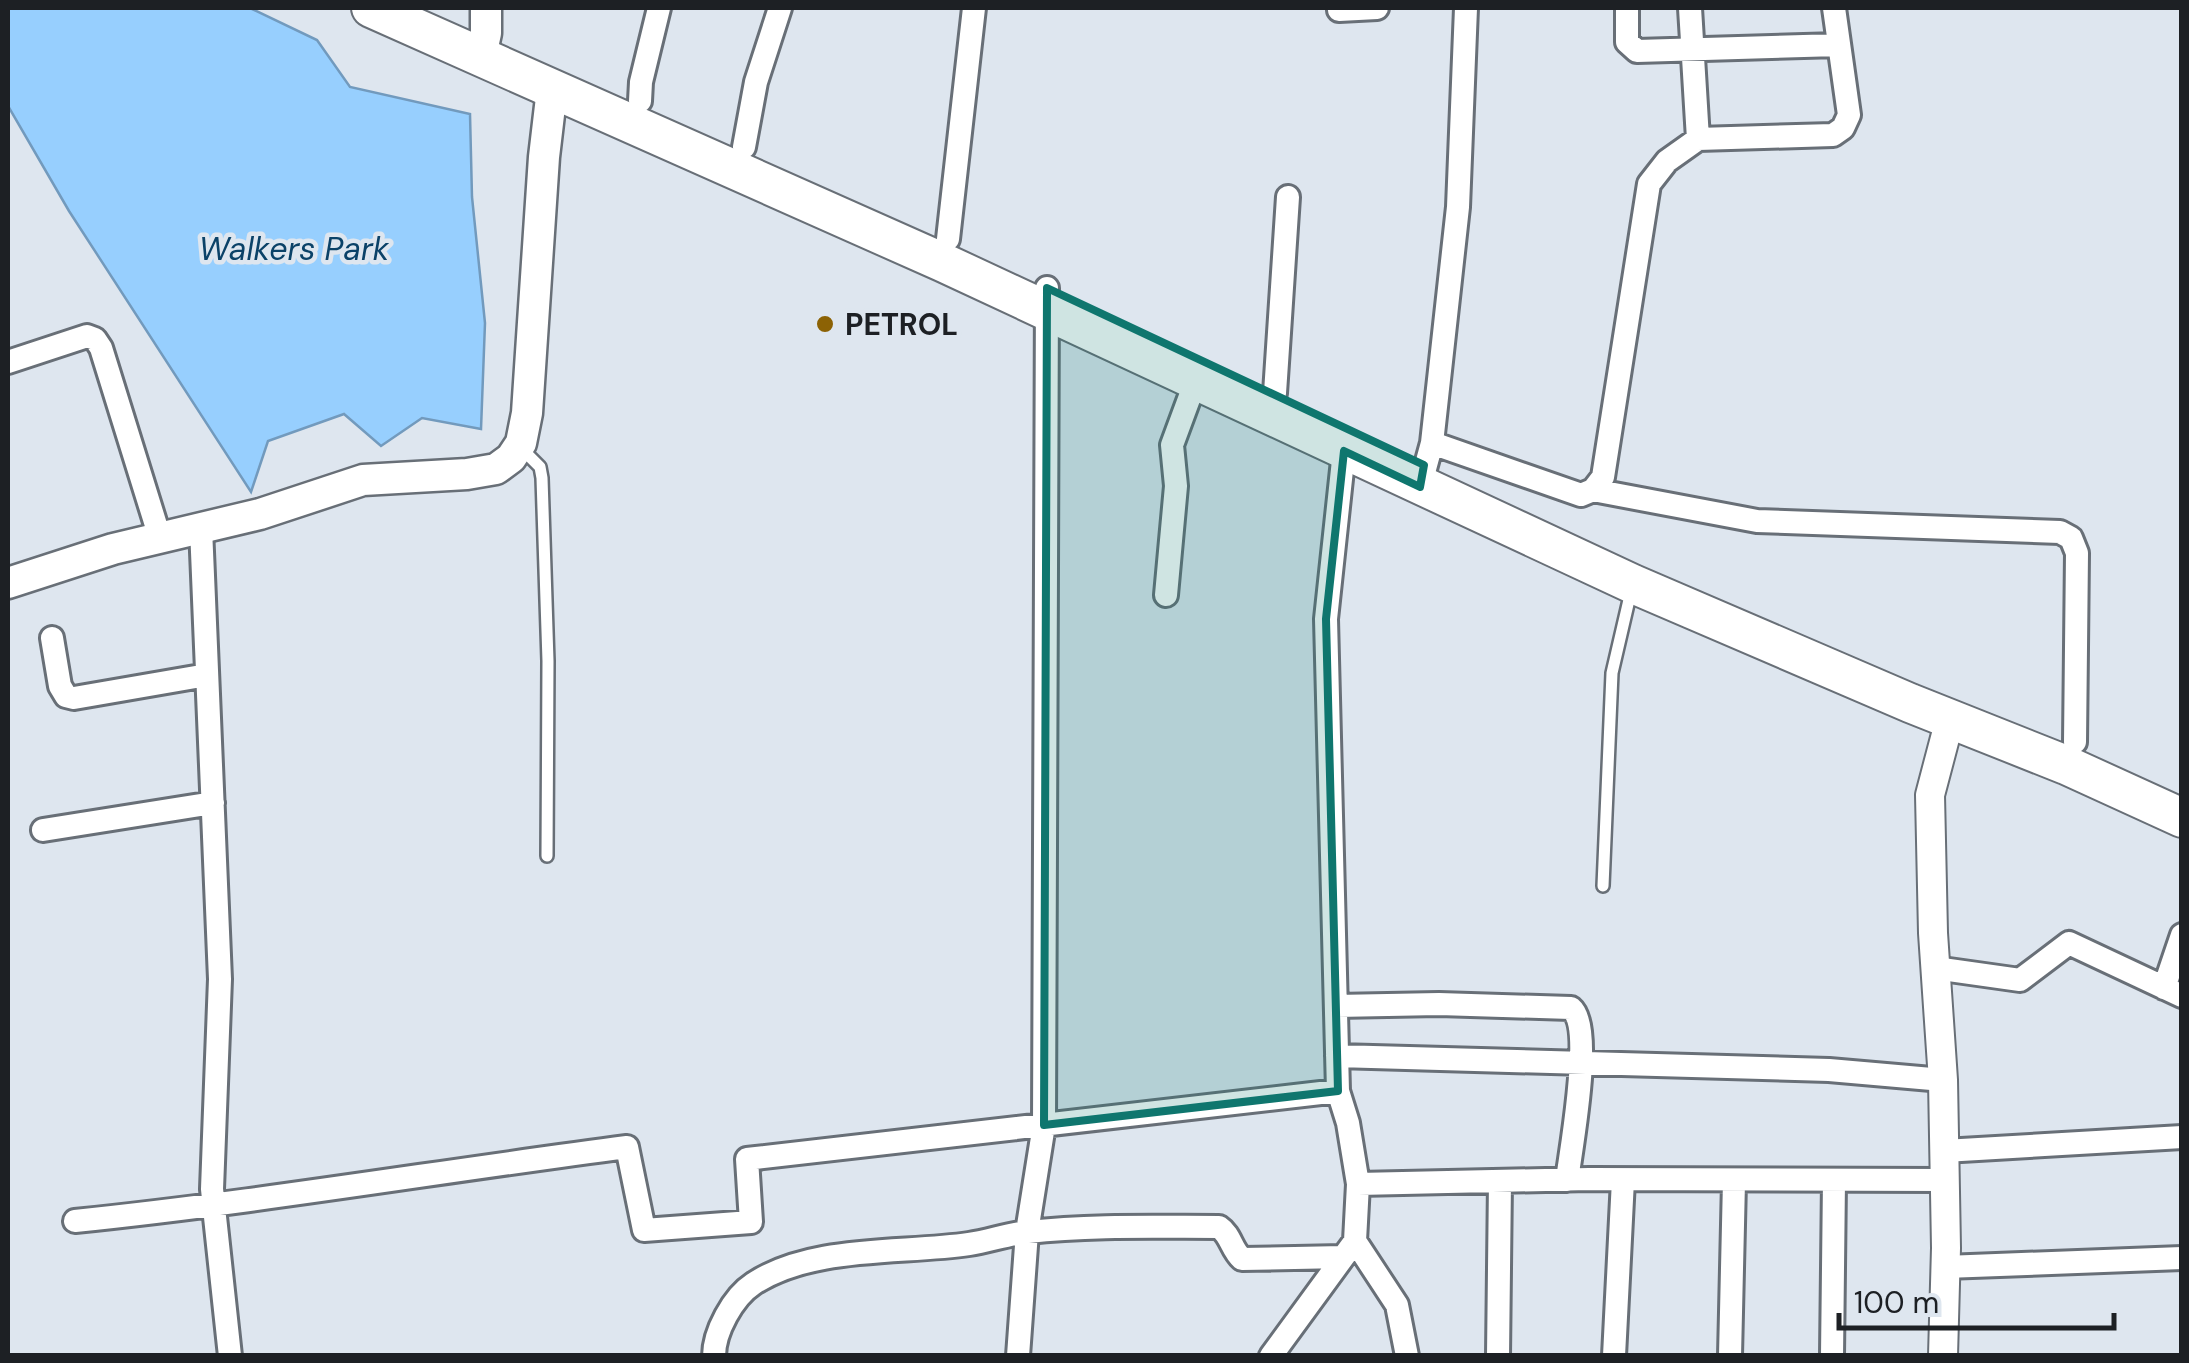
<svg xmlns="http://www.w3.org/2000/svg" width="2189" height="1363" font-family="'DM Sans',sans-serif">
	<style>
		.water { fill: #97cffe; stroke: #729abd; stroke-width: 2.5 }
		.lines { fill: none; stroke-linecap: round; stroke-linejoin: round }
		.service-casing { stroke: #686f77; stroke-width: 16 }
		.minor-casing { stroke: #686f77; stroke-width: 28 }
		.tertiary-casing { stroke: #686f77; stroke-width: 32 }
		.secondary-casing { stroke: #686f77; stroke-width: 35 }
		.trunk-casing { stroke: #686f77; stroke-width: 42 }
		.service { stroke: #fff; stroke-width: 11 }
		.minor { stroke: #fff; stroke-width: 22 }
		.tertiary { stroke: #fff; stroke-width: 28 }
		.secondary { stroke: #fff; stroke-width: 30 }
		.trunk { stroke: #fff; stroke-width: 38 }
		.marked { fill: #0f766e; fill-opacity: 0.2; stroke: #0f766e; stroke-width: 8; stroke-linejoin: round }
		.poi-dot { fill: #8c6205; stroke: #dee6ef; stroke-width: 4 }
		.labels { text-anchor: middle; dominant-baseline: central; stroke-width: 9; stroke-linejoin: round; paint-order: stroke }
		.poi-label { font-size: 30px; font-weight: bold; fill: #1d2024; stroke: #dee6ef; text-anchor: start }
		.water-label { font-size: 32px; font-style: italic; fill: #0b4268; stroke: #dee6ef }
	</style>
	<rect width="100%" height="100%" fill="#dee6ef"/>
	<path class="water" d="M 8,8 L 250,8 L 317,40 L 350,87 L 470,114 L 472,197 L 485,323 L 481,429 L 422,418 L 381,446 L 344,414 L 268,441 L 251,492 L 69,211 L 8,106 Z"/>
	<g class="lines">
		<defs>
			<path id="service" d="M 521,448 L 540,467 L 542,478 L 548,661 L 547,856
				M 1603,886 L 1612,673 L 1632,587"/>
			<path id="minor" d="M 1627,8 L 1627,42 L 1637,51 L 1838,45
				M 1339,10 L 1377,8
				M 640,101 L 641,82 L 659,8
				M 1698,139 L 1833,135 L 1843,128 L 1849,115 L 1834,8
				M 744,147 L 756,82 L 780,8
				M 948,239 L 974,8
				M 8,362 L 87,336 L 95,339 L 101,348 L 160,538
				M 1275,393 L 1288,197
				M 1432,443 L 1581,495 L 1593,490 L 1603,477 L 1649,184 L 1667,161 L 1698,139 L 1690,8
				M 1344,451 L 1326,619 L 1338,1091 L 1348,1123 L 1358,1184 L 1589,1179 L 1944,1180
				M 1420,487 L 1432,443 L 1458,207 L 1466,8
				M 1593,490 L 1757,521 L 2060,532 L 2071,538 L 2077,553 L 2075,742
				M 201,528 L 220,979 L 212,1189 L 230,1356
				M 1166,595 L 1176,486 L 1172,445 L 1196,380
				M 52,638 L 60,686 L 66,696 L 74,698 L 207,675
				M 43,830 L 213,803
				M 1935,968 L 2020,980 L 2069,943 L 2182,996
				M 2164,988 L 2182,935
				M 1336,1006 L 1439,1004 L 1571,1008 C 1594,1027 1571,1148 1567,1180
				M 1337,1056 L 1829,1070 L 1943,1080
				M 1944,1151 L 2182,1137
				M 75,1221 C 259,1202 442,1171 627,1147 L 644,1230 L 751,1222 L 747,1159 L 1338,1091
				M 1355,1241 L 1397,1305 L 1407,1356
				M 1945,1267 L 2182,1258
				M 714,1356 C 714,1332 733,1297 753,1284 C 812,1245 901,1254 969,1244 C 989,1241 1008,1234 1028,1232 C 1090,1225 1156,1227 1219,1227 C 1231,1235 1231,1249 1242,1259 L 1343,1257
				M 1018,1356 L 1027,1232 L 1044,1125 L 1047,288
				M 1271,1356 L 1355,1241 L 1358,1184
				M 1498,1356 L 1500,1181
				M 1614,1356 L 1623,1180
				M 1730,1356 L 1734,1181
				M 1832,1356 L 1834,1180"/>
			<path id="tertiary" d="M 1943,1356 L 1946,1248 L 1943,1080 L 1933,933 L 1930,795 L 1950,719"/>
			<path id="secondary" d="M 481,56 L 486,33 L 486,8
				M 8,583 L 113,549 L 260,514 L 363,480 L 467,474 L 496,469 L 511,458 L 521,443 L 527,413 L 544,157 L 552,89"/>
			<path id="trunk" d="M 371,8 L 942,262 L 1633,584 L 1910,703 L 2066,765 L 2182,818"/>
		</defs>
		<use href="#service" class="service-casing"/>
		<use href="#minor" class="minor-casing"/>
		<use href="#tertiary" class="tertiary-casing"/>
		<use href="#secondary" class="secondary-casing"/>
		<use href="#trunk" class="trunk-casing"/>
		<use href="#service" class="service"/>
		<use href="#minor" class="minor"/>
		<use href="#tertiary" class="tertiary"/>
		<use href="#secondary" class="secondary"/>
		<use href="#trunk" class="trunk"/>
	</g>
	<path class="marked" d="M 1047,288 L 1424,465 L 1420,487 L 1344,451 L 1326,619 L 1338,1091 L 1044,1125 Z"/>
	<circle class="poi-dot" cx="825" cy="324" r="10"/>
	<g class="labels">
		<g class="poi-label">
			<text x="845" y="324">PETROL</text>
		</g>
		<g class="water-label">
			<text x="294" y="249">Walkers Park</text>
		</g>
	</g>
	<rect width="2189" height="1363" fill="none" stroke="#1d2024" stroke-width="20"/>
	<path d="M1839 1313v15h275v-15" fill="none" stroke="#1d2024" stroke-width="5"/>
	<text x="1854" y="1313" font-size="30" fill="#1d2024" stroke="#dee6ef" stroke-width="8" paint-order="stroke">100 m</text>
</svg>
